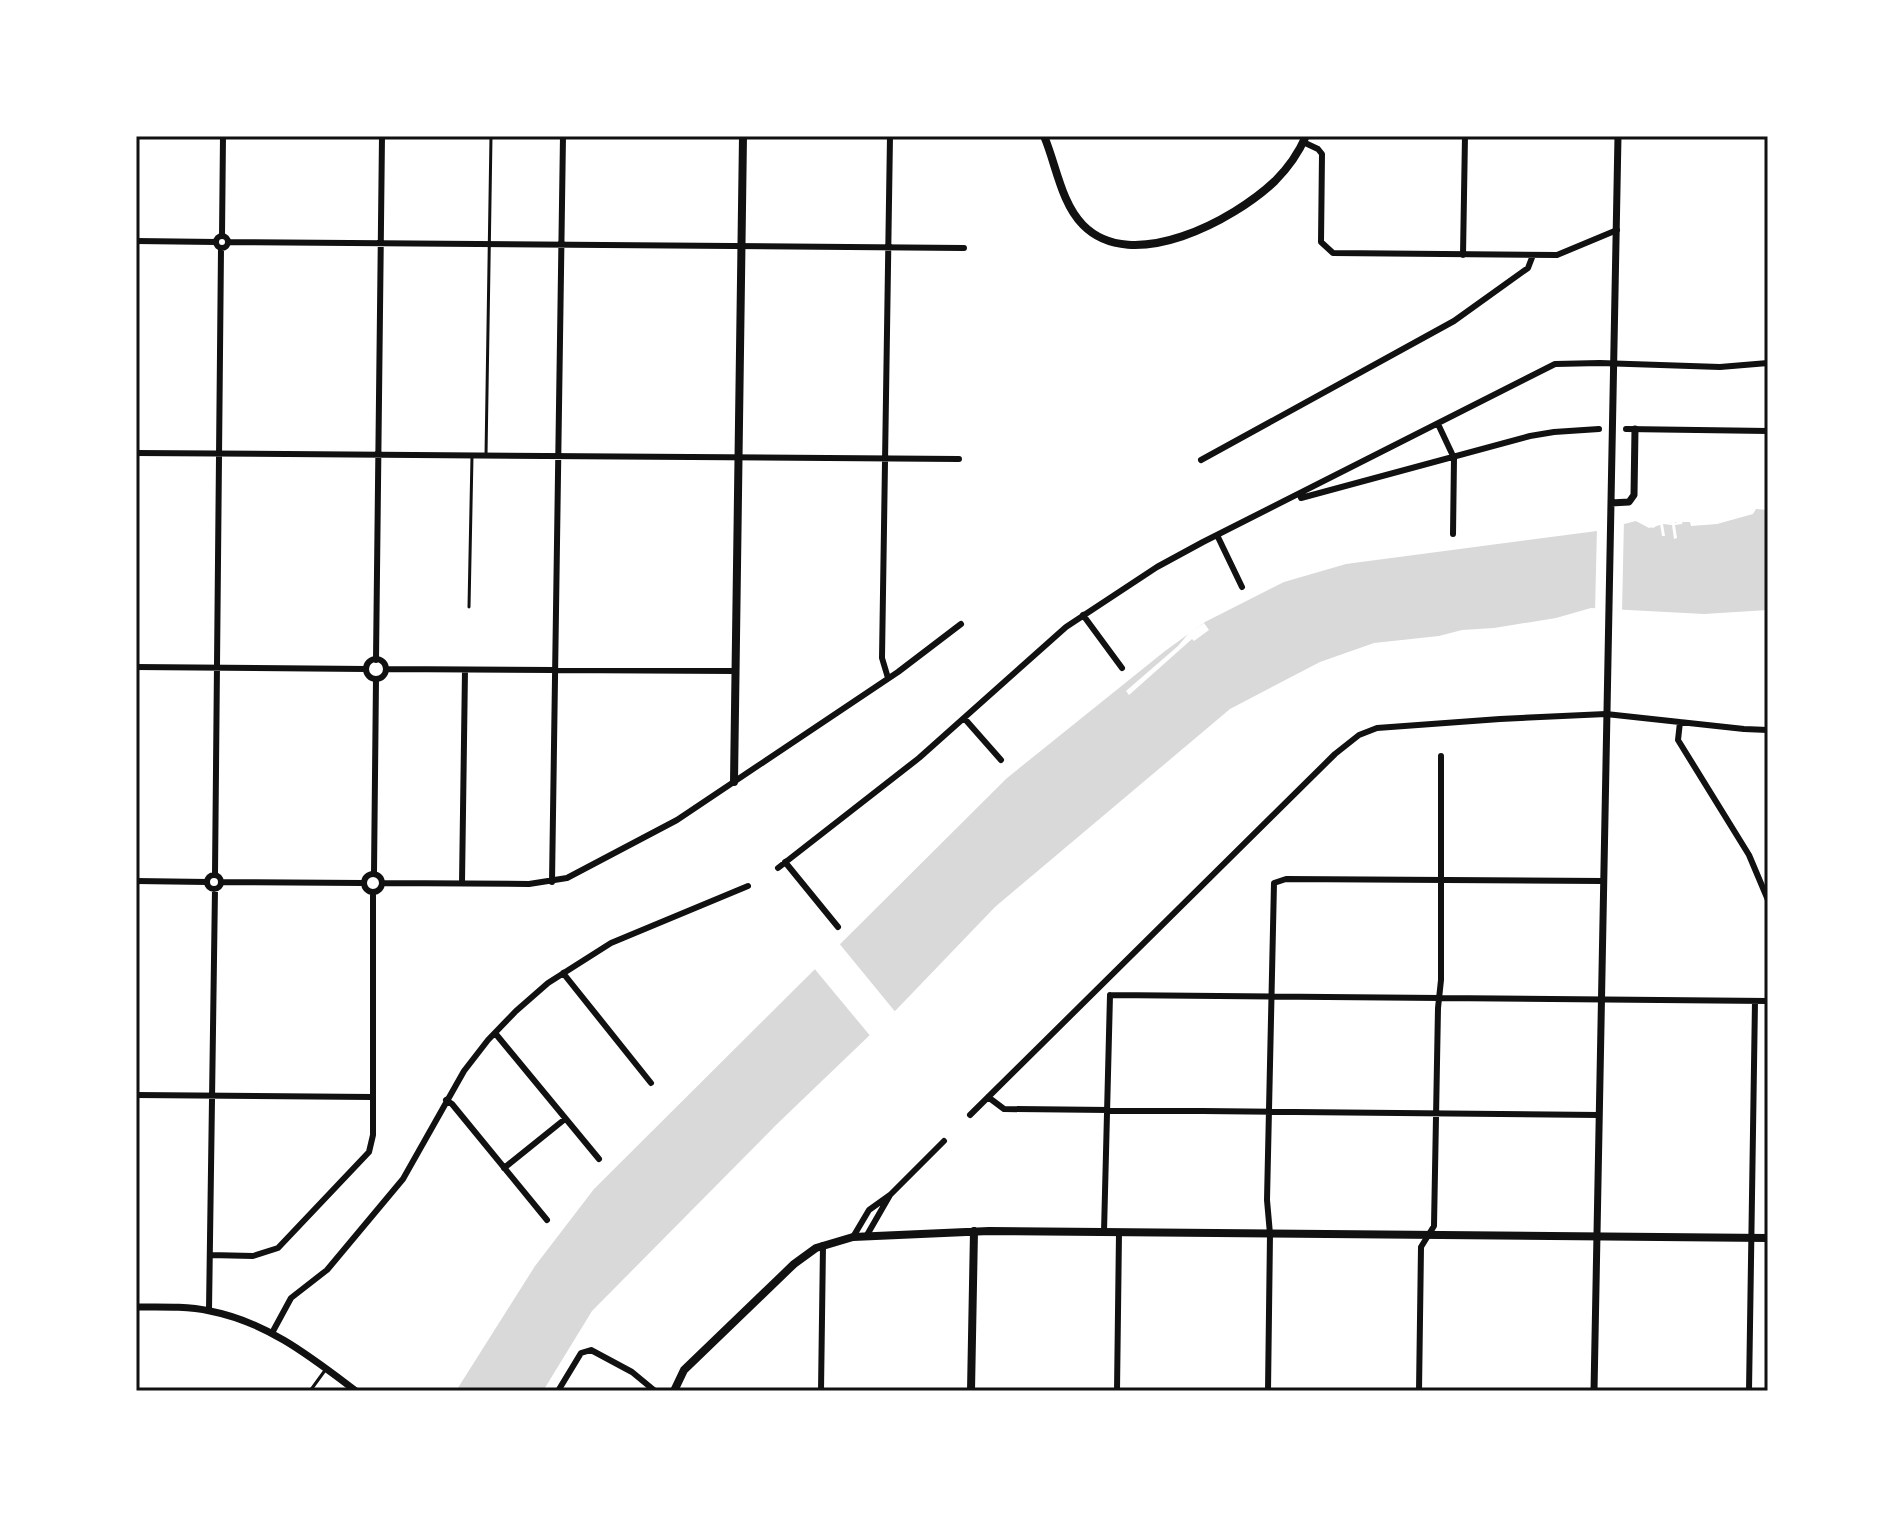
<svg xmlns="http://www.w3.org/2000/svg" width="1904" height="1527" font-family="'DM Sans',sans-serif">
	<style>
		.water { fill: #d9d9d9 }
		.pier { fill: #fff }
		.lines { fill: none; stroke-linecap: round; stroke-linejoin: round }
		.service { stroke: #111; stroke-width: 3 }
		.minor { stroke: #111; stroke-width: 6 }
		.tertiary { stroke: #111; stroke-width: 7 }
		.secondary { stroke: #111; stroke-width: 8 }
		.neatline { fill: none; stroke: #111; stroke-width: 3 }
	</style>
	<rect width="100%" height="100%" fill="#fff"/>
	<path class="water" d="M 1756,509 L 1768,510 L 1768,610 L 1704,614 L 1591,608 L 1556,618 L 1494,628 L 1462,630 L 1439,636 L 1374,643 L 1320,662 L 1230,709 L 995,907 L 897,1009 L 776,1125 L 592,1311 L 543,1391 L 456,1391 L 535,1266 L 594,1189 L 1007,778 L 1165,651 L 1205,622 L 1284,582 L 1346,564 L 1597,531 L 1636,521 L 1653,528 C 1662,522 1679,522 1690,522 L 1691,526 L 1717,524 L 1753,514 Z"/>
	<path class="pier" d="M 1624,519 L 1622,612 L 1595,612 L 1597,527 Z
		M 1641,520 L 1650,524 L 1660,520 L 1671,523 L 1674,521 L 1675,523 L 1683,520 L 1682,524 L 1675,525 L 1677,538 L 1674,539 L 1672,525 L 1663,524 L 1665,536 L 1662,536 L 1660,524 L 1649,528 L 1636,521 Z
		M 1204,623 L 1209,630 L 1194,641 L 1192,639 L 1129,695 L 1126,691 L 1178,646 L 1189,633 Z
		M 838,942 L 897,1014 L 872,1038 L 813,967 Z"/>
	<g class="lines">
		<path class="service" d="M 486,456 L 491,136
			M 469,607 L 472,456
			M 310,1391 L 326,1369"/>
		<path class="minor" d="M 1303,142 L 1318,149 L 1322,154 L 1321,242 L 1333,253 L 1557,255 L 1617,230
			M 222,235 L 223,136
			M216 242a6 6 0 1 1 12 0a6 6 0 1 1-12 0Z
			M 136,241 L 216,242
			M 228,242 L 964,248
			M 1463,255 L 1465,136
			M 1438,424 L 1454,458 L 1453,534
			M 1626,429 L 1768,431
			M 136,453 L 959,459
			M 1201,460 L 1454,321 L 1528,268 L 1533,255
			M 1301,498 L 1530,436 L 1554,432 L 1599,429
			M 1217,535 L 1242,587
			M 1083,615 L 1122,668
			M366 669a10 10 0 1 1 20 0a10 10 0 1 1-20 0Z
			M 376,660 L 382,136
			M 136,667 L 366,669
			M 386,669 L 735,671
			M 888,678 L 882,658 L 890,136
			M 964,718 L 1001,760
			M 1680,722 L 1678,740 L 1749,855 L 1768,900
			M 785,862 L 838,927
			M 778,868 L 919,758 L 1066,627 L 1157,567 L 1203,542 L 1555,364 L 1600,363 L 1720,367 L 1768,363
			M 374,873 L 376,679
			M364 883a9 9 0 1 1 18 0a9 9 0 1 1-18 0Z
			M 215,874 L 221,248
			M207 882a7 7 0 1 1 14 0a7 7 0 1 1-14 0Z
			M 136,881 L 207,882
			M 222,882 L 363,883
			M 552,882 L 563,136
			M 382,883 L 529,884 L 567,878 L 677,820 L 898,672 L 961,624
			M 462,883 L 465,670
			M 563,973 L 651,1083
			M 1110,995 L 1768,1001
			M 495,1033 L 599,1159
			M 136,1095 L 372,1097
			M 988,1097 L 1004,1109 L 1599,1115
			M 446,1100 L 452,1104 L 547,1220
			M 970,1115 L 1335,754 L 1359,735 L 1377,728 L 1500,719 L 1606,714 L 1744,729 L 1768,730
			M 504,1168 L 565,1119
			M 1104,1232 L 1110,995
			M 867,1235 L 890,1195
			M 853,1237 L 869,1210 L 890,1195 L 944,1141
			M 210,1255 L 253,1256 L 278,1248 L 369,1152 L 373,1135 L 373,892
			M 209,1310 L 215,889
			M 272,1333 L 291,1298 L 327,1270 L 403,1179 L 464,1071 L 488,1040 L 516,1011 L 548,983 L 611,943 L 748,886
			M 558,1391 L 581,1353 L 591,1350 L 632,1372 L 655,1391
			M 821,1391 L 823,1245
			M 1117,1391 L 1119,1233
			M 1268,1391 L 1270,1234 L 1267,1200 L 1274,883 L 1286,879 L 1603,881
			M 1419,1391 L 1421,1247 L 1434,1226 L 1438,1008 L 1441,980 L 1441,756
			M 1749,1391 L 1755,1001"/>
		<path class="tertiary" d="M 1611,503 L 1629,502 L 1634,495 L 1635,429
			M 136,1307 C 161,1307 186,1306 210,1311 C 267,1322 311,1357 356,1391
			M 1594,1391 L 1618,136"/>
		<path class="secondary" d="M 1044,136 C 1056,164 1061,203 1083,225 C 1132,275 1234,220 1275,181 C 1288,168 1299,152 1306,136
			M 734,782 L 743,136
			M 674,1391 L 684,1370 L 794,1264 L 816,1248 L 853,1237 L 989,1231 L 1768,1238
			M 971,1391 L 974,1231"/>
	</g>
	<rect width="1904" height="1527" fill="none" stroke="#ffffff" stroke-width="276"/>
	<rect x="138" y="138" width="1628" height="1251" class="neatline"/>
</svg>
